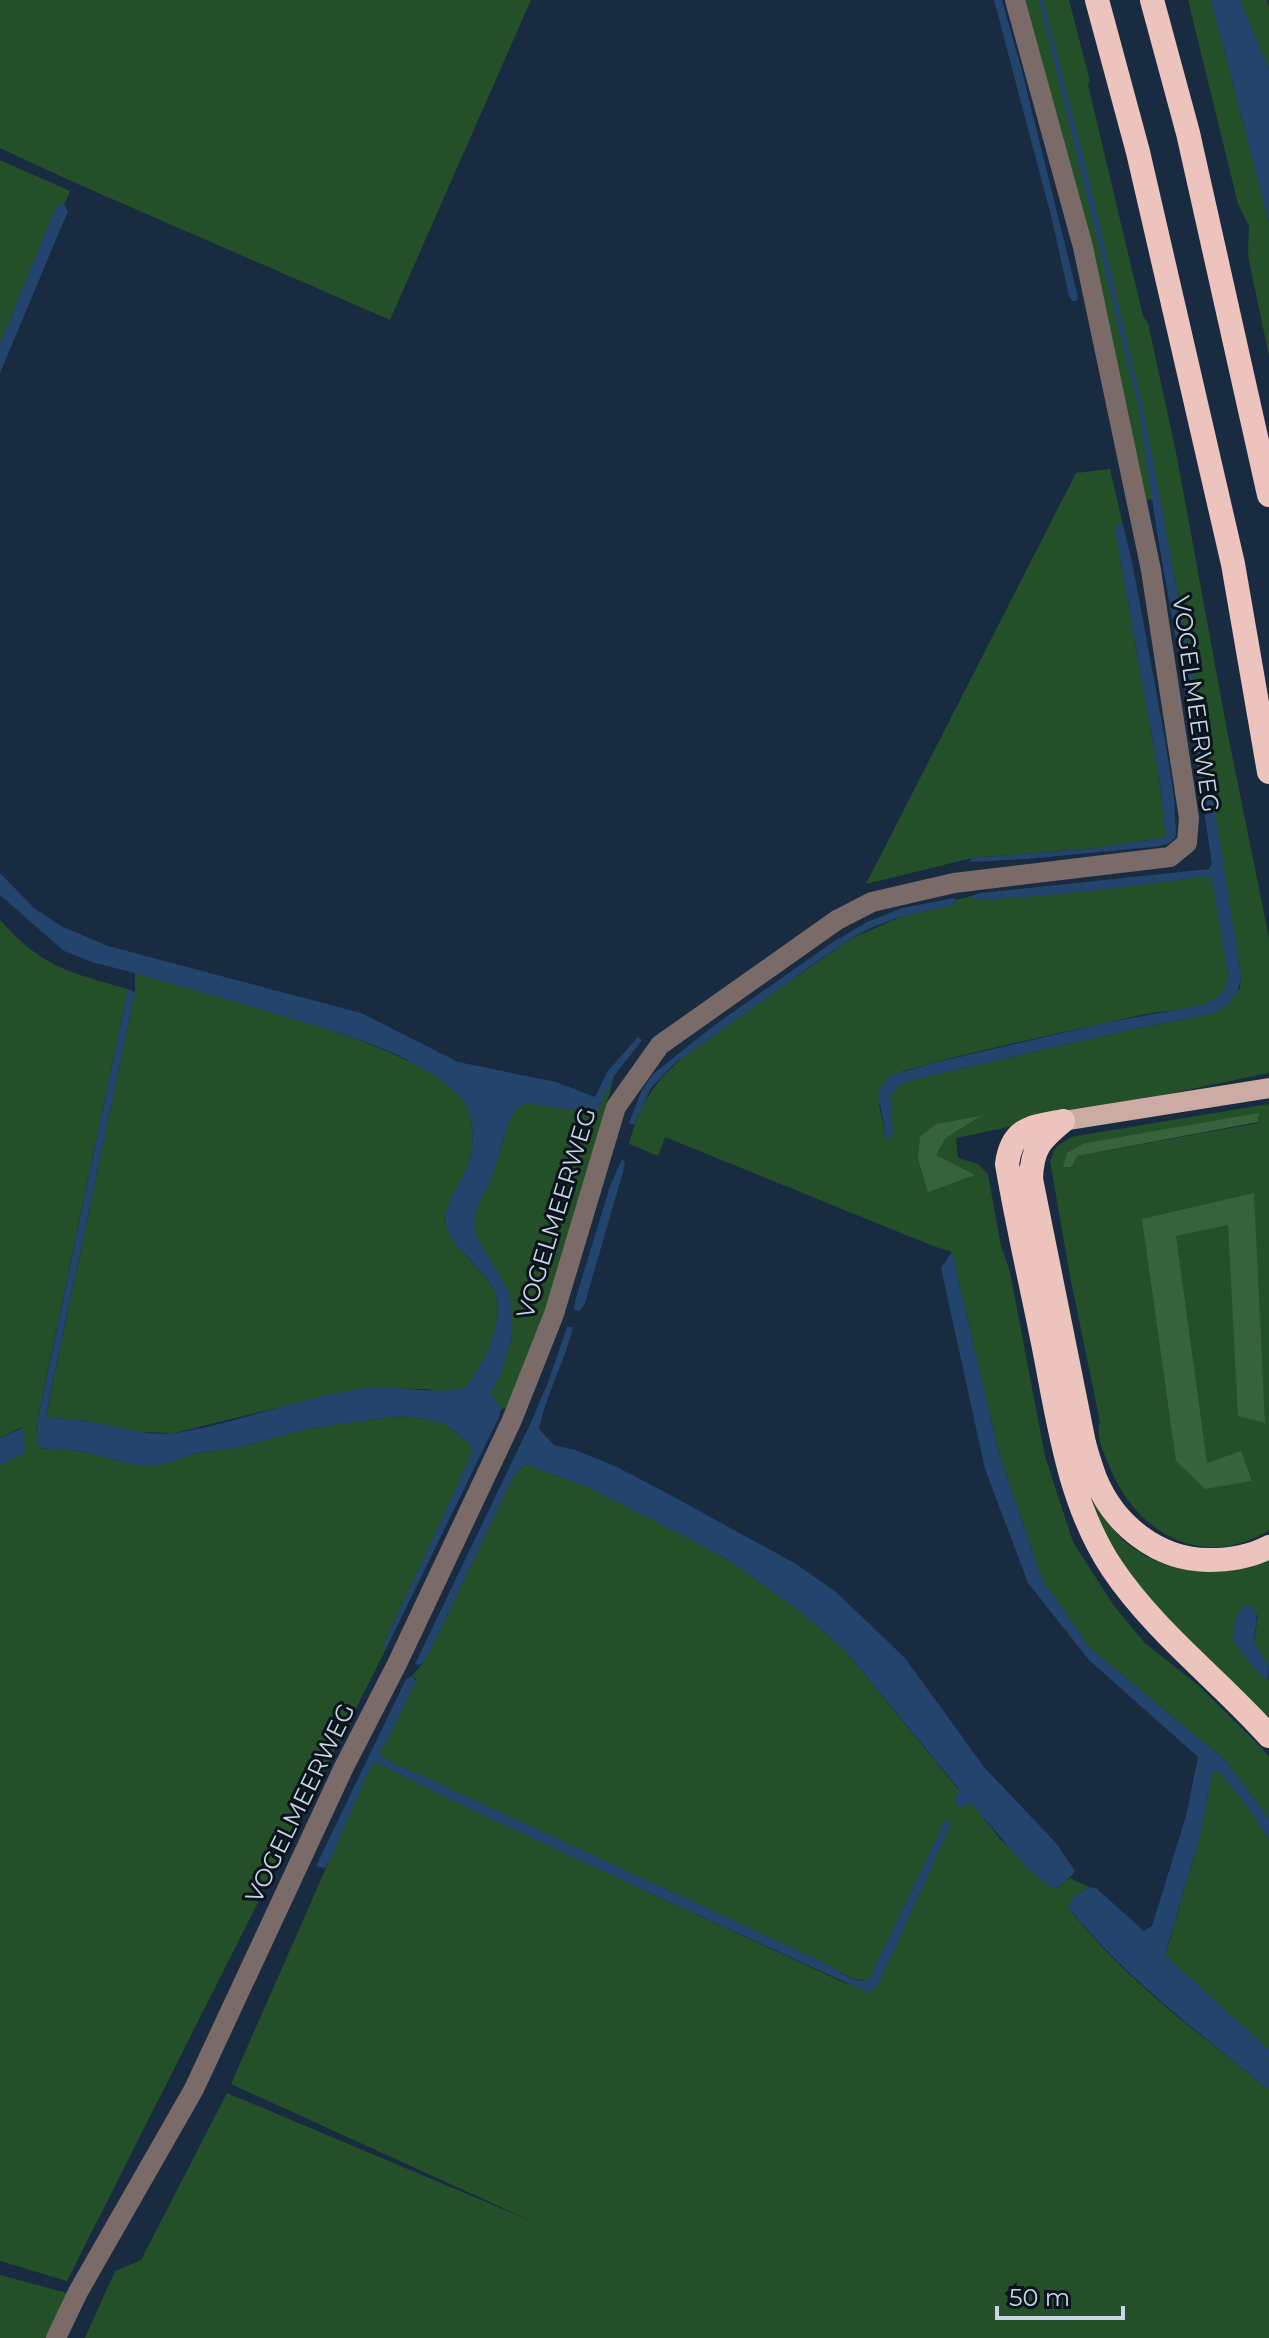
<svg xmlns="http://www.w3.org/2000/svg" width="1269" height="2338" font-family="Montserrat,sans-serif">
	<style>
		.green { fill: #234f29; fill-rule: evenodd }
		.forest { fill: #36633b }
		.water { fill: #22446d }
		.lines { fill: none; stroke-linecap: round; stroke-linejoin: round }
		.minor { stroke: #7b6b68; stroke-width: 20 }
		.major { stroke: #cdaba5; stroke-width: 20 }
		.highway { stroke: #edc4bd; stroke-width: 24 }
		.labels { text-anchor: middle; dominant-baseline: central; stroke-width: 6; stroke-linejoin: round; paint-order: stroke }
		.street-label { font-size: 24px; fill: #cad5e4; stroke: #0b131d }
	</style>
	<rect width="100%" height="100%" fill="#192b41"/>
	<path class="green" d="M 0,0 L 531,0 L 390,320 L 73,182 L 0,148 Z
		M 1023,0 L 1069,0 L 1090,81 L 1088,85 L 1143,316 L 1148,323 L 1177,457 L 1226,725 L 1269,938 L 1269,1073 L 956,1138 L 958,1158 L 978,1164 L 988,1174 L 1001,1246 L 1010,1272 L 1045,1456 L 1073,1542 L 1114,1606 L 1145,1643 L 1198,1685 L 1262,1748 L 1269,1757 L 1269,1819 L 1225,1760 L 1089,1647 L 1042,1579 L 999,1453 L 952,1252 L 933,1246 L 665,1137 L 658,1156 L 629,1144 C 641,1098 658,1077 695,1048 L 850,939 L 903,916 L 953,905 L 956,900 L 971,896 L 974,900 L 1207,876 L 1212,879 C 1216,898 1233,972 1226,988 C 1222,996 1211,1002 1202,1005 C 1182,1010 1161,1011 1141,1015 C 1062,1033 981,1049 903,1071 L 879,1105 L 886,1139 L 890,1113 L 890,1096 L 899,1086 L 911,1080 L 1125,1031 L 1214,1013 L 1240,988 L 1241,977 L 1196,694 L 1160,499 L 1139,500 Z
		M 1188,0 L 1211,0 L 1269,222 L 1269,356 L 1248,256 L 1249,226 L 1238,204 Z
		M 1240,0 L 1267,0 L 1269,8 L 1269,70 Z
		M 0,160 L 70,191 L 64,205 L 60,204 L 55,209 L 0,344 Z
		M 1110,469 L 1123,525 L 1118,524 L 1118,547 L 1158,770 L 1166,837 L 1097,848 L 972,858 L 866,884 L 1076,473 Z
		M 0,920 C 43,968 69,972 128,989 L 43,1394 L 37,1424 L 39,1448 L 80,1451 L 136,1465 L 168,1463 L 191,1454 L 236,1448 L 310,1428 L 400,1416 L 427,1419 L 445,1424 L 469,1443 L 473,1448 L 471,1456 L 384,1645 L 387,1647 L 67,2281 L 0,2261 L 0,1465 L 25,1452 L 20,1428 L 0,1438 Z
		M 135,973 C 170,982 205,993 240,1003 C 291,1018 449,1059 468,1109 C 474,1125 474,1147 469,1163 C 462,1185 438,1206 448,1230 C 456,1252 482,1267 493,1288 C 508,1316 484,1366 465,1388 L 448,1392 L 424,1389 L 368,1388 L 338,1393 L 174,1433 L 136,1432 L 86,1421 L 47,1417 L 46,1415 L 135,992 Z
		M 614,1076 L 583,1193 L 543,1324 L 511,1408 L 501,1409 L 491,1393 L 502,1370 L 512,1336 L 491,1265 L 477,1238 L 474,1223 L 476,1209 L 491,1179 L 510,1119 L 517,1109 L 525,1102 L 535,1103 L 595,1113 Z
		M 1269,1104 L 1269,1530 C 1201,1572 1134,1532 1108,1463 C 1103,1451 1095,1434 1100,1422 L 1070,1276 L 1050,1161 L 1056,1147 L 1071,1137 ZM 1259,1114 L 1258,1123 L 1077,1156 L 1085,1143 Z
		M 526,1464 L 592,1489 L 684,1536 L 730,1561 L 797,1609 L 844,1649 L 959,1790 L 955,1802 L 960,1809 L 970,1801 L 1001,1840 L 1058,1887 L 1070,1878 L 1089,1887 L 1072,1898 L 1068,1907 C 1123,1979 1199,2033 1269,2090 L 1269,2338 L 85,2338 L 115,2271 L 141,2260 L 227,2093 L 529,2220 L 231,2084 L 369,1770 L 376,1762 L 650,1893 L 845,1983 L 876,1987 L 885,1970 L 950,1825 L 945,1821 L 869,1980 C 854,1983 841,1972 829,1965 L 383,1758 L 379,1751 L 416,1679 L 412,1676 L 423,1663 L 436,1639 L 513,1477 L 519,1469 Z
		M 1088,1487 C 1098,1505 1107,1524 1122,1539 C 1150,1565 1196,1577 1233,1570 C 1245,1568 1257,1563 1269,1560 L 1269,1666 L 1254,1642 L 1258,1616 L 1246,1605 C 1234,1613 1234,1628 1233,1641 L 1269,1680 L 1269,1723 L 1152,1608 L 1106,1539 Z
		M 1218,1769 L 1250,1810 L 1269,1840 L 1269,2050 L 1165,1956 L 1201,1832 L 1212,1774 Z
		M 0,2275 L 67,2293 L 46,2338 L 0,2338 Z"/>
	<path class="forest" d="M 1259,1113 L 1258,1122 L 1077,1156 L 1071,1167 L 1063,1167 L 1067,1153 L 1085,1143 Z
		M 981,1116 L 945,1138 L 936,1155 L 975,1175 L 928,1192 L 918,1159 L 920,1137 L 936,1124 Z
		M 1254,1193 L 1265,1423 L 1238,1416 L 1228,1225 L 1176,1236 L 1207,1463 L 1241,1451 L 1252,1481 L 1205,1489 L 1176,1461 L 1142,1219 Z"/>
	<path class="water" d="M 994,0 L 1002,0 L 1022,71 L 1078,297 L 1076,301 L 1072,301 L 1069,296 L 1052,220 Z
		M 1039,0 L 1043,0 L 1087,171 L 1143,408 L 1200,713 L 1241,977 C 1239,994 1230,1005 1214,1013 L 1125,1031 L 911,1080 L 899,1086 L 890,1096 L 893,1132 L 892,1137 L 886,1139 L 878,1092 L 889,1076 L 929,1064 L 1105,1023 L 1202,1005 L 1214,1000 L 1226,988 L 1228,975 L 1212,879 L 1207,876 L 1101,890 L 986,900 L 973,900 L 971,896 L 980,893 L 1209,869 L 1212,863 L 1189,715 L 1157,532 L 1139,410 Z
		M 1211,0 L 1240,0 L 1269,70 L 1269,222 Z
		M 60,204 L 64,205 L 68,211 L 0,373 L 0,344 L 55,209 Z
		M 1118,524 L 1123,525 L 1133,566 L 1164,734 L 1174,796 L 1176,835 C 1172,845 1163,845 1153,847 L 1026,859 L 969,862 L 972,858 L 1097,848 L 1166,837 L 1158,770 L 1118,547 L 1115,527 Z
		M 0,873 L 34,908 L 61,926 L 108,946 L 361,1013 L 458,1062 L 556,1082 L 595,1097 L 607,1072 L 638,1037 L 642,1040 L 614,1076 L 596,1113 L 525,1103 L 517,1109 L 510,1119 L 491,1179 L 476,1210 L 474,1223 L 477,1238 L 509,1291 L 512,1311 L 512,1336 L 502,1370 L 491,1393 L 501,1409 L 499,1417 L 387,1647 L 383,1646 L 471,1456 L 473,1448 L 469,1443 L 445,1424 L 427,1419 L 400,1416 L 310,1428 L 236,1448 L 191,1454 L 168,1463 L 156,1465 L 136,1465 L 80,1451 L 39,1448 L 37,1424 L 128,989 L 135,992 L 46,1414 L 48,1417 C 60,1419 72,1419 84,1421 C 115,1425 144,1437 175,1433 C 240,1423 302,1396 367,1388 C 400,1385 433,1395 465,1388 C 484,1366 508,1316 493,1288 C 482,1267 457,1252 448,1231 C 438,1206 462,1185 469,1163 C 474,1147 474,1126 468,1109 C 459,1085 409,1060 386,1050 C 343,1033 298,1020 253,1007 C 201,992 148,976 95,963 L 64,951 L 0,895 Z
		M 954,898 L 956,900 L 954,905 L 903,916 L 873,927 L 850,939 L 818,961 L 673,1065 L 651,1088 L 634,1125 L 629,1123 L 642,1090 L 653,1074 L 716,1024 L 833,942 L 867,922 L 902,908 Z
		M 622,1159 L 625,1162 L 623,1172 L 585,1303 L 580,1311 L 574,1310 L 575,1301 L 610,1186 Z
		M 952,1252 L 999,1453 L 1042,1579 L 1089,1647 L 1225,1760 L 1269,1819 L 1269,1840 L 1250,1810 L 1218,1770 L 1212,1774 L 1201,1832 L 1165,1955 L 1269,2050 L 1269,2090 C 1198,2032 1125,1978 1068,1907 L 1072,1898 L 1089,1887 L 1096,1888 L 1144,1931 L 1152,1926 L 1186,1816 L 1198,1757 L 1089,1660 L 1028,1583 L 985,1469 L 941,1268 Z
		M 567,1327 L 573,1327 C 565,1362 546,1394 539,1429 L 554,1445 L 575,1450 L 615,1466 L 676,1498 L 796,1564 L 836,1592 L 905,1658 L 984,1767 L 1056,1843 L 1075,1871 C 1069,1879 1062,1886 1052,1888 L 1027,1868 L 970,1802 L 960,1809 L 955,1802 L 959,1789 L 844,1649 L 797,1609 L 730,1561 L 684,1536 L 592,1489 L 526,1464 L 519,1469 L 513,1477 L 436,1639 L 423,1663 L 419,1665 L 415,1664 L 533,1418 L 548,1382 Z
		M 23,1428 L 25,1453 L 0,1465 L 0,1438 Z
		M 1246,1605 C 1264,1610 1254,1628 1254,1642 L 1269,1666 L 1268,1680 L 1258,1673 L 1233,1641 C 1234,1628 1234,1613 1246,1605 Z
		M 412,1676 L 416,1681 L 385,1745 L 379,1751 L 383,1758 L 829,1965 C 841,1972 854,1984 869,1980 L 945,1821 L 951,1824 L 885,1970 L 876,1987 L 869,1993 L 650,1893 L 447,1798 L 376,1762 L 369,1770 L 332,1856 L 325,1868 L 316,1866 L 406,1679 Z"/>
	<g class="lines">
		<path class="minor" d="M 56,2338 L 78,2292 L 194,2089 L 344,1767 L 397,1664 L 512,1420 L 554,1314 L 616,1107 L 660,1045 L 837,920 L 872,902 L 954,883 L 1170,857 L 1187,843 L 1189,818 L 1151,570 L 1114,394 L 1083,247 L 1015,0"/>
		<path class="major" d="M 1063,1121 L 1269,1088"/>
		<path class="highway" d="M 1097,0 L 1138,152 L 1233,564 L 1269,772
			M 1152,0 L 1188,133 L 1269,495
			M 1063,1121 C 1032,1127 1012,1127 1007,1164 C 1017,1224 1031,1283 1043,1343 C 1058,1418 1068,1502 1112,1568 C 1155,1632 1218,1679 1269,1736
			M 1063,1121 C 1040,1140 1032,1148 1031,1179 L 1084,1443 C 1087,1455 1091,1467 1095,1478 C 1114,1525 1158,1560 1209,1560 C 1230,1560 1250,1557 1269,1547"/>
	</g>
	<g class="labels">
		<g class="street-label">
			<text transform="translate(1196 704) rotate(82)">VOGELMEERWEG</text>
			<text transform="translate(556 1213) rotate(-73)">VOGELMEERWEG</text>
			<text transform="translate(300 1803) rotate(-64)">VOGELMEERWEG</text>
		</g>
	</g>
	<path d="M997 2306v12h126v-12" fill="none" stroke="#cad5e4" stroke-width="4"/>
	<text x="1009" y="2306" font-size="24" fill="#cad5e4" stroke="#0b131d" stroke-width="6" paint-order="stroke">50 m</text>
</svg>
